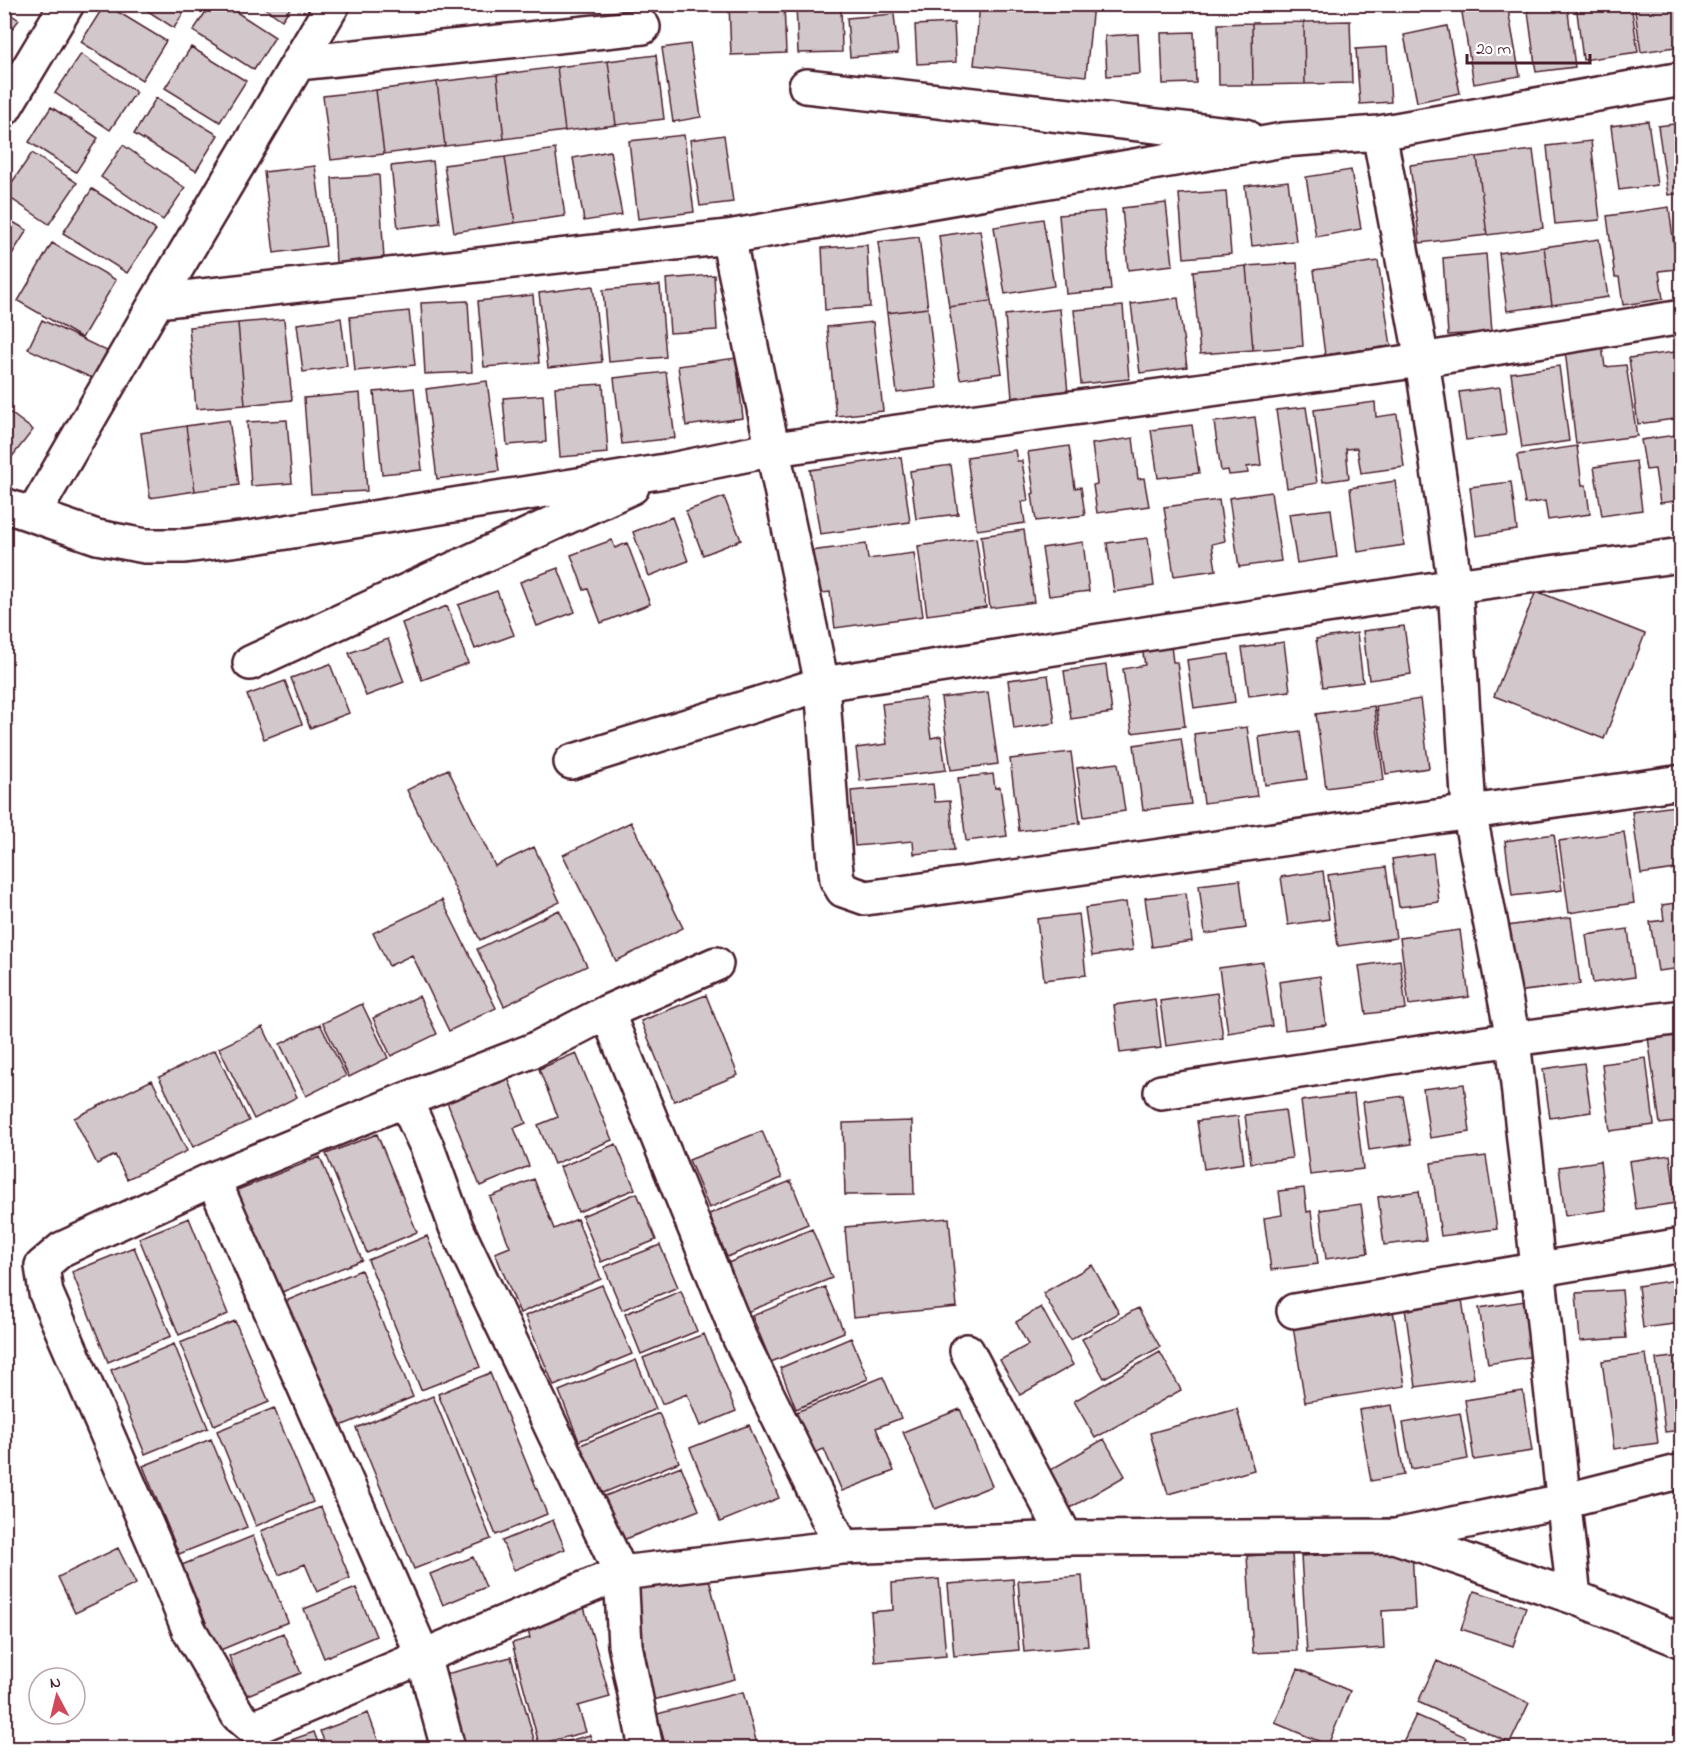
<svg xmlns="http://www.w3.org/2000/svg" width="1686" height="1753" font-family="'Indie Flower',sans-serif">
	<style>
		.building { fill: #d2c7cb; stroke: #4a1f2b; stroke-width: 1.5 }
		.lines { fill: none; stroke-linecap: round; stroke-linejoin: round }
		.minor-casing { stroke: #4a1f2b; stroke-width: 38 }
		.minor { stroke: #fff; stroke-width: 33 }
	</style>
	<rect width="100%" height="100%" fill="#fff"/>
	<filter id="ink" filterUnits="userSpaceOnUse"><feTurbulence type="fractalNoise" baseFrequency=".0167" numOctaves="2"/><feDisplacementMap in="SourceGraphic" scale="12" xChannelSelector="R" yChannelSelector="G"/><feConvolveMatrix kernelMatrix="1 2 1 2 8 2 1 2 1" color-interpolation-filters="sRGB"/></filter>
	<g filter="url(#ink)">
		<path class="building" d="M 105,4 L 166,41 L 142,80 L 81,42 Z
			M 137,4 L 189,4 L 174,28 Z
			M 211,4 L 224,4 L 275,37 L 254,70 L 193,31 Z
			M 259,4 L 293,4 L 282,20 Z
			M 729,4 L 784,4 L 786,53 L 731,55 Z
			M 796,4 L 841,4 L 842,52 L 798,53 Z
			M 980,4 L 1093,4 L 1086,76 L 974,65 Z
			M 1476,4 L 1507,4 L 1520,76 L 1474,84 L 1461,7 Z
			M 1527,4 L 1567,4 L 1575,67 L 1536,72 Z
			M 1576,4 L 1631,4 L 1638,52 L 1583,60 Z
			M 1634,4 L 1682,4 L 1682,46 L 1641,52 Z
			M 4,10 L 19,20 L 4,39 Z
			M 894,14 L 898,53 L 850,57 L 847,18 Z
			M 1350,21 L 1352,83 L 1305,84 L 1304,22 Z
			M 1304,22 L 1305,84 L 1253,85 L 1252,23 Z
			M 954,23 L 956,62 L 917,64 L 915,25 Z
			M 1252,23 L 1253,85 L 1219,85 L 1218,24 Z
			M 1447,26 L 1460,93 L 1417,102 L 1404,35 Z
			M 1194,32 L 1196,83 L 1163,84 L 1161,33 Z
			M 1138,34 L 1140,74 L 1107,76 L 1105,36 Z
			M 690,44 L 701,117 L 673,122 L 662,48 Z
			M 191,47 L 246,81 L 220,122 L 165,88 Z
			M 1387,47 L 1391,102 L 1360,104 L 1356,49 Z
			M 81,54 L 136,92 L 110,130 L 55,93 Z
			M 656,55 L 664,119 L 616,125 L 608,61 Z
			M 608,61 L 616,125 L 565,131 L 557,67 Z
			M 557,67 L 565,131 L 504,139 L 497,75 Z
			M 497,75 L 504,139 L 445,146 L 437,82 Z
			M 437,82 L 445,146 L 384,154 L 376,90 Z
			M 376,90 L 384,154 L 331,160 L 323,96 Z
			M 156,98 L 218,135 L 196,171 L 134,134 Z
			M 51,107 L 98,138 L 76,172 L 29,142 Z
			M 1648,121 L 1657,185 L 1619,190 L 1611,126 Z
			M 1682,123 L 1682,193 L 1668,195 L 1658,126 Z
			M 684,135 L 694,212 L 638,219 L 629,141 Z
			M 724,135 L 733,202 L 700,206 L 690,140 Z
			M 1591,141 L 1600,220 L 1555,224 L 1547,146 Z
			M 123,145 L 185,188 L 163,220 L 101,177 Z
			M 555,149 L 565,216 L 515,223 L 505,157 Z
			M 1533,150 L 1543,228 L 1487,235 L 1477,157 Z
			M 610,151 L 622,215 L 584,221 L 573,158 Z
			M 32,153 L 77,183 L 49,224 L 4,194 Z
			M 505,157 L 515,223 L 454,232 L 444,165 Z
			M 1477,157 L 1487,235 L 1420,243 L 1410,165 Z
			M 433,161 L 440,223 L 398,228 L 391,166 Z
			M 315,166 L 326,246 L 274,253 L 264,172 Z
			M 1351,170 L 1361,229 L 1316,237 L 1306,177 Z
			M 379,175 L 384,260 L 336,263 L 332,178 Z
			M 1288,181 L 1296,241 L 1252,246 L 1245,186 Z
			M 92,189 L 156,230 L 127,273 L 63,233 Z
			M 1226,191 L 1231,254 L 1184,258 L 1179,194 Z
			M 1166,203 L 1173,265 L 1128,270 L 1122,208 Z
			M 1669,207 L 1677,269 L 1659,271 L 1663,299 L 1623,305 L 1619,277 L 1615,277 L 1607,216 Z
			M 1104,211 L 1111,290 L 1066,294 L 1059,215 Z
			M 4,217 L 27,230 L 4,267 Z
			M 1043,219 L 1054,286 L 1005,294 L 994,227 Z
			M 980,230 L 991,301 L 949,307 L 939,236 Z
			M 919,237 L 928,308 L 887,313 L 878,242 Z
			M 1599,239 L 1608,297 L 1552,305 L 1544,247 Z
			M 52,243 L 116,280 L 82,338 L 18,301 Z
			M 867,245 L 870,307 L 825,310 L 822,248 Z
			M 1544,247 L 1552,305 L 1507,311 L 1499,253 Z
			M 1486,254 L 1492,332 L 1448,335 L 1443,258 Z
			M 1378,261 L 1391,346 L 1325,355 L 1314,270 Z
			M 1297,263 L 1303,346 L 1253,350 L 1246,266 Z
			M 1246,266 L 1253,350 L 1200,354 L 1193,271 Z
			M 714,275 L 717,330 L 670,333 L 666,279 Z
			M 660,285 L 666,357 L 609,362 L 603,290 Z
			M 593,286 L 602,362 L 548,368 L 539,293 Z
			M 533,295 L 539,363 L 484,367 L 478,301 Z
			M 1178,298 L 1187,367 L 1140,373 L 1131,304 Z
			M 468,301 L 472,372 L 425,374 L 421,303 Z
			M 991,301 L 1002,373 L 960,379 L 949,307 Z
			M 1123,306 L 1129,379 L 1081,384 L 1074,310 Z
			M 928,308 L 937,388 L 897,393 L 887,313 Z
			M 1060,309 L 1068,393 L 1012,398 L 1005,315 Z
			M 409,311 L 415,365 L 355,371 L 350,317 Z
			M 341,318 L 347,366 L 303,372 L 297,324 Z
			M 284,319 L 292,400 L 245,405 L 238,323 Z
			M 42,320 L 107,351 L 94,379 L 28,349 Z
			M 873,322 L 883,411 L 836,416 L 827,327 Z
			M 238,323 L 245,405 L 196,409 L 189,327 Z
			M 1602,346 L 1605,367 L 1626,365 L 1637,436 L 1576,444 L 1565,350 Z
			M 1682,351 L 1682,418 L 1638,424 L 1629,358 Z
			M 736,358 L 743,418 L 686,426 L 678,366 Z
			M 1559,366 L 1569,441 L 1522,448 L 1511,373 Z
			M 666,372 L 675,438 L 622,444 L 614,378 Z
			M 487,381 L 499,471 L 437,479 L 426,389 Z
			M 603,384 L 608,453 L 560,457 L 555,387 Z
			M 1500,387 L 1506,435 L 1466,440 L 1459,392 Z
			M 414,388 L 422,470 L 382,474 L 374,392 Z
			M 360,393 L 367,491 L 311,494 L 304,398 Z
			M 543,395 L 546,442 L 507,445 L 503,398 Z
			M 1375,402 L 1376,417 L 1397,414 L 1404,467 L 1361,473 L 1357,448 L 1346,449 L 1349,478 L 1323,482 L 1314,410 Z
			M 1306,407 L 1317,483 L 1287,488 L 1276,410 Z
			M 4,408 L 33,430 L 4,467 Z
			M 1255,417 L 1261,465 L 1247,467 L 1248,473 L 1229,475 L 1228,470 L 1221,471 L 1214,422 Z
			M 229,420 L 239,485 L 195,491 L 186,426 Z
			M 287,420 L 292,483 L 251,486 L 247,422 Z
			M 1192,425 L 1199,473 L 1158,478 L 1151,430 Z
			M 186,426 L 195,491 L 150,498 L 141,433 Z
			M 1682,434 L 1682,500 L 1660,503 L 1655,469 L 1646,470 L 1641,440 Z
			M 1133,438 L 1138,479 L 1144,478 L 1149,506 L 1097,513 L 1093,485 L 1097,484 L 1092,444 Z
			M 1069,446 L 1075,488 L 1081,487 L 1085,515 L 1036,521 L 1032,494 L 1034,493 L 1028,452 Z
			M 1577,446 L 1582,485 L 1586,485 L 1590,514 L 1548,520 L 1545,501 L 1525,504 L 1517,455 Z
			M 1015,450 L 1017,461 L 1022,461 L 1028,501 L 1022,502 L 1025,523 L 977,530 L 967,457 Z
			M 901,457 L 910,522 L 820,534 L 810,470 Z
			M 1636,461 L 1642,510 L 1602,516 L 1594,467 Z
			M 951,465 L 958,514 L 916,519 L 910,471 Z
			M 1395,481 L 1404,545 L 1358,552 L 1350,488 Z
			M 1511,482 L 1517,530 L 1476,536 L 1470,487 Z
			M 1271,492 L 1281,561 L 1239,567 L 1229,498 Z
			M 724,497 L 741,540 L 703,555 L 686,511 Z
			M 1219,500 L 1225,541 L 1212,544 L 1216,570 L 1174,576 L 1164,507 Z
			M 1331,509 L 1337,557 L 1297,563 L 1289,514 Z
			M 672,517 L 688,561 L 649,576 L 633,532 Z
			M 1024,530 L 1034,602 L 990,608 L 981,536 Z
			M 976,538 L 986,607 L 927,615 L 918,546 Z
			M 1148,538 L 1154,586 L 1114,592 L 1107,543 Z
			M 612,540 L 615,548 L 627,543 L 650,604 L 601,623 L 588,589 L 584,590 L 571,555 Z
			M 1083,542 L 1089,591 L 1049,596 L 1042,548 Z
			M 866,544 L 868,559 L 914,553 L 923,616 L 835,628 L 830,592 L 815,594 L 810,551 Z
			M 558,568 L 575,612 L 537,626 L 520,582 Z
			M 497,591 L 514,635 L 475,649 L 458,605 Z
			M 1536,591 L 1645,634 L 1604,739 L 1494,696 Z
			M 447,606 L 468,663 L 422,680 L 402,623 Z
			M 1404,626 L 1411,674 L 1369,680 L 1363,631 Z
			M 1357,633 L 1363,682 L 1323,687 L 1316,639 Z
			M 1170,638 L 1173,662 L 1177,662 L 1185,726 L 1132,733 L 1123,669 L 1145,665 L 1141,642 Z
			M 388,639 L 404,682 L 366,696 L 349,653 Z
			M 1284,642 L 1290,691 L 1249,696 L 1242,648 Z
			M 1229,654 L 1235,702 L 1194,708 L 1187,660 Z
			M 330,664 L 349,713 L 310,728 L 291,678 Z
			M 1106,665 L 1112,713 L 1071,719 L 1064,671 Z
			M 1048,675 L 1055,723 L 1014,729 L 1008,680 Z
			M 285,681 L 302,724 L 264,739 L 247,695 Z
			M 988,692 L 998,764 L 951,770 L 941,698 Z
			M 925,698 L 931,738 L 941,736 L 946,770 L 860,781 L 856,748 L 887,744 L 882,704 Z
			M 1420,699 L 1429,768 L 1386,774 L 1376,706 Z
			M 1374,706 L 1384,780 L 1326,788 L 1316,714 Z
			M 1247,727 L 1257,796 L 1204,803 L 1194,734 Z
			M 1300,731 L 1307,779 L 1265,785 L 1259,737 Z
			M 1181,738 L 1191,804 L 1143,810 L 1134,745 Z
			M 1071,752 L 1080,823 L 1019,831 L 1010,759 Z
			M 1118,763 L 1125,811 L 1084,817 L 1077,768 Z
			M 448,769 L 495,866 L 534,847 L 560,902 L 480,940 L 407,790 Z
			M 993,774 L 995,788 L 1000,787 L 1007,836 L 966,841 L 958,778 Z
			M 933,784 L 935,802 L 950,801 L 954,850 L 914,854 L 913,841 L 855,846 L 851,791 Z
			M 1675,806 L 1682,850 L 1682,868 L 1641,874 L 1632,812 Z
			M 631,822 L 683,928 L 616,961 L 563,855 Z
			M 1624,832 L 1634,903 L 1569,913 L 1559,841 Z
			M 1554,834 L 1562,890 L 1512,896 L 1505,841 Z
			M 1433,853 L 1439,902 L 1399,907 L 1392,859 Z
			M 1386,867 L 1396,938 L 1338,946 L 1328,875 Z
			M 1323,871 L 1329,919 L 1288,925 L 1281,877 Z
			M 1240,880 L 1246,928 L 1205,934 L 1199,885 Z
			M 1186,893 L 1192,941 L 1152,947 L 1145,898 Z
			M 442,900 L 496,1008 L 449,1031 L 412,955 L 389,966 L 373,933 Z
			M 1126,902 L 1133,950 L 1092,956 L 1085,908 Z
			M 1682,902 L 1682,968 L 1658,971 L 1650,922 L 1664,920 L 1662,905 Z
			M 559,910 L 587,966 L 504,1006 L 477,949 Z
			M 1079,914 L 1086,975 L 1044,980 L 1037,919 Z
			M 1571,917 L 1580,984 L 1516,992 L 1507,926 Z
			M 1628,929 L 1634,977 L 1593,983 L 1586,935 Z
			M 1460,930 L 1469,997 L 1409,1005 L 1400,938 Z
			M 1400,960 L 1406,1009 L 1366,1014 L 1359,966 Z
			M 1263,962 L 1272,1026 L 1228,1033 L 1219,968 Z
			M 1320,976 L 1326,1025 L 1285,1030 L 1279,982 Z
			M 1217,993 L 1223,1038 L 1166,1046 L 1160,1001 Z
			M 706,995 L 738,1075 L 674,1101 L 641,1021 Z
			M 419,996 L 437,1034 L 391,1056 L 373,1018 Z
			M 1155,999 L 1161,1048 L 1120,1053 L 1114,1005 Z
			M 362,1004 L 388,1058 L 349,1077 L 323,1023 Z
			M 320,1024 L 346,1076 L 306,1096 L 280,1044 Z
			M 263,1027 L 297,1097 L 254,1119 L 219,1048 Z
			M 1682,1033 L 1682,1121 L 1660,1124 L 1648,1037 Z
			M 215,1050 L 249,1121 L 193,1147 L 159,1077 Z
			M 576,1053 L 612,1140 L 554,1164 L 538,1125 L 558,1117 L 539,1069 Z
			M 1646,1058 L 1654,1125 L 1610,1131 L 1602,1064 Z
			M 1584,1063 L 1591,1112 L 1550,1118 L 1543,1069 Z
			M 506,1073 L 526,1123 L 514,1128 L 529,1166 L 480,1186 L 445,1097 Z
			M 152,1080 L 187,1151 L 127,1179 L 115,1155 L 97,1164 L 74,1118 Z
			M 1464,1084 L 1470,1132 L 1430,1138 L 1423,1089 Z
			M 1354,1094 L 1363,1169 L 1310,1175 L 1301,1101 Z
			M 1403,1096 L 1411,1144 L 1369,1150 L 1363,1102 Z
			M 1285,1110 L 1292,1158 L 1251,1163 L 1245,1115 Z
			M 1238,1116 L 1244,1163 L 1204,1169 L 1197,1121 Z
			M 912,1121 L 914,1194 L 845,1195 L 843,1123 Z
			M 762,1131 L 782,1178 L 709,1208 L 689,1160 Z
			M 377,1134 L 417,1232 L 367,1253 L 326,1154 Z
			M 616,1144 L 635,1189 L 578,1212 L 560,1167 Z
			M 1670,1155 L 1676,1203 L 1636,1209 L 1629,1161 Z
			M 1486,1156 L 1497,1229 L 1441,1236 L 1431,1163 Z
			M 320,1157 L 362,1260 L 277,1294 L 235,1191 Z
			M 1600,1161 L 1606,1210 L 1565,1216 L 1559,1167 Z
			M 534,1179 L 554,1229 L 577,1219 L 601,1279 L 520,1313 L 495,1253 L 510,1247 L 490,1197 Z
			M 791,1181 L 808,1224 L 727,1257 L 709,1214 Z
			M 1304,1188 L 1307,1212 L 1311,1211 L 1318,1264 L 1271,1270 L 1264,1218 L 1282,1215 L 1279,1191 Z
			M 1419,1191 L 1426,1240 L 1384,1245 L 1378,1197 Z
			M 637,1193 L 656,1240 L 601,1262 L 582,1216 Z
			M 1361,1204 L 1368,1253 L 1326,1259 L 1320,1210 Z
			M 189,1218 L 228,1314 L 179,1335 L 139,1238 Z
			M 949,1218 L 957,1307 L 853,1317 L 845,1227 Z
			M 812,1229 L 832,1278 L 747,1312 L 728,1263 Z
			M 427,1236 L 480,1367 L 421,1390 L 368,1260 Z
			M 660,1245 L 678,1287 L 622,1310 L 604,1267 Z
			M 134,1247 L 171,1336 L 108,1362 L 72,1272 Z
			M 1092,1265 L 1119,1313 L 1070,1340 L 1043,1293 Z
			M 361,1270 L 413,1397 L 338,1427 L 286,1301 Z
			M 1676,1280 L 1682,1323 L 1643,1328 L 1638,1286 Z
			M 602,1285 L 632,1354 L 554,1386 L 525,1316 Z
			M 825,1287 L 844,1332 L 771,1362 L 752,1316 Z
			M 1622,1290 L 1626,1338 L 1580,1341 L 1576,1293 Z
			M 681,1291 L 697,1331 L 641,1354 L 625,1314 Z
			M 1461,1293 L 1474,1378 L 1416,1387 L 1404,1301 Z
			M 1525,1301 L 1534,1356 L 1488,1364 L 1479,1308 Z
			M 1392,1304 L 1405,1386 L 1305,1402 L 1292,1320 Z
			M 1041,1307 L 1073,1365 L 1020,1395 L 1000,1360 L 1028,1345 L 1016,1322 Z
			M 1138,1308 L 1160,1347 L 1104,1378 L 1082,1339 Z
			M 235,1321 L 269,1402 L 214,1425 L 180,1343 Z
			M 704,1334 L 736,1411 L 700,1426 L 687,1394 L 662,1404 L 643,1358 Z
			M 851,1338 L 868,1379 L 796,1409 L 780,1368 Z
			M 174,1344 L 208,1428 L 145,1454 L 111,1370 Z
			M 1160,1352 L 1181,1390 L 1095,1438 L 1074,1401 Z
			M 1646,1354 L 1658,1443 L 1614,1449 L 1602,1361 Z
			M 1682,1356 L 1682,1430 L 1665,1432 L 1656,1359 Z
			M 636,1360 L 656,1409 L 579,1441 L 559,1391 Z
			M 490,1373 L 547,1514 L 496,1535 L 438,1394 Z
			M 883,1377 L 901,1418 L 876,1428 L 894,1471 L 842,1491 L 824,1449 L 811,1454 L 794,1413 Z
			M 1523,1391 L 1532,1451 L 1474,1460 L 1465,1400 Z
			M 433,1396 L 491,1539 L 414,1569 L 356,1428 Z
			M 1392,1405 L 1404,1475 L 1371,1481 L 1359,1410 Z
			M 274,1408 L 313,1502 L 256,1526 L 217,1431 Z
			M 960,1409 L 992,1486 L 935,1509 L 903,1432 Z
			M 1237,1409 L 1254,1470 L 1168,1494 L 1150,1433 Z
			M 659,1413 L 679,1462 L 593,1497 L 573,1448 Z
			M 1460,1413 L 1468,1459 L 1411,1469 L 1403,1423 Z
			M 749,1425 L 779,1498 L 720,1522 L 690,1448 Z
			M 211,1439 L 247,1527 L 179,1554 L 143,1466 Z
			M 1104,1439 L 1125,1476 L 1065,1511 L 1043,1474 Z
			M 681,1466 L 699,1510 L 618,1542 L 600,1498 Z
			M 321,1507 L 350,1578 L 317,1592 L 305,1564 L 279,1575 L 261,1531 Z
			M 553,1520 L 565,1549 L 514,1570 L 502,1541 Z
			M 253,1536 L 288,1622 L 218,1651 L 182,1565 Z
			M 118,1548 L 136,1584 L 75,1613 L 58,1577 Z
			M 1412,1550 L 1415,1609 L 1382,1611 L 1384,1648 L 1307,1653 L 1301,1556 Z
			M 1292,1553 L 1297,1651 L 1253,1653 L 1247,1556 Z
			M 473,1557 L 486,1587 L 443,1605 L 430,1574 Z
			M 705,1564 L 735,1679 L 653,1700 L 622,1585 Z
			M 1082,1576 L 1088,1646 L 1024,1652 L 1018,1581 Z
			M 939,1579 L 946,1656 L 875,1662 L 871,1612 L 893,1610 L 892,1583 Z
			M 1013,1579 L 1019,1650 L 954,1656 L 948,1584 Z
			M 356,1588 L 376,1636 L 324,1658 L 304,1609 Z
			M 1474,1591 L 1526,1607 L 1513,1646 L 1461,1629 Z
			M 584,1607 L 610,1697 L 578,1706 L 586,1732 L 539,1744 L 512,1643 L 530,1638 L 526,1623 Z
			M 283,1633 L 301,1673 L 245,1696 L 229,1656 Z
			M 511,1657 L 535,1743 L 516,1748 L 466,1748 L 446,1674 Z
			M 1437,1661 L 1529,1703 L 1510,1743 L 1418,1702 Z
			M 1298,1669 L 1350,1691 L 1328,1745 L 1275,1723 Z
			M 743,1692 L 758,1748 L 666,1748 L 657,1714 Z
			M 368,1713 L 381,1748 L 327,1748 L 320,1731 Z
			M 1416,1715 L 1466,1737 L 1460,1748 L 1400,1748 Z
			M 314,1732 L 320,1748 L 268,1748 Z
			M 590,1735 L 594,1748 L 543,1748 Z"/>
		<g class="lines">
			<defs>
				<path id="minor" d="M 298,63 L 643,27
					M 806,86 L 1245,136
					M 4,109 L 67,4
					M 1379,133 L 1422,360 L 1455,586 L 1469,811 L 1513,1039 L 1574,1597
					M 728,237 L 822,684 L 835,862 L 837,880 L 843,890 L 866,898 L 1682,782
					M 157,301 L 728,237 L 1283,140 L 1379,133 L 1682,79
					M 4,505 L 97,537 L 145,546 L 185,546 L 255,537 L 671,470 L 774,449 L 1422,360 L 1682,317
					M 33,515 L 157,301 L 333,4
					M 250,663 L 632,487
					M 571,762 L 822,684 L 1455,586 L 1682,555
					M 607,1012 L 716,964
					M 1161,1092 L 1513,1039 L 1682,1017
					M 405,1100 L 427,1147 L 456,1227 L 621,1573 L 625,1645 L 646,1748
					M 213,1179 L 423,1656 L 448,1748
					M 1294,1311 L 1682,1245
					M 967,1351 L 1066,1538
					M 1396,1536 L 1563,1501 L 1682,1471
					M 842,1547 L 740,1339 L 607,1012 L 534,1050 L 405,1100 L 213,1179 L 62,1249 L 42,1266 L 46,1293 L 155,1545 L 189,1630 L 238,1715 L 252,1727 L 263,1724 L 621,1573 L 842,1547 L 1066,1538 L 1394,1536 L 1574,1597 L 1682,1641"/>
			</defs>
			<use href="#minor" class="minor-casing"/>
			<use href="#minor" class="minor"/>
		</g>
	</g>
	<rect width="1686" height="1753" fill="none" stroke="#fff" stroke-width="24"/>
	<rect x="12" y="12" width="1662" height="1729" fill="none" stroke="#4a1f2b" stroke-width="2" filter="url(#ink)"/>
	<g transform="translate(57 1696) rotate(353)"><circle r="28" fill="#ffffff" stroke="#b7a5aa" stroke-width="1.5"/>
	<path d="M0-4.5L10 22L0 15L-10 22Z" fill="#d1495b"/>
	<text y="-9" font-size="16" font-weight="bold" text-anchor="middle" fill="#4a1f2b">N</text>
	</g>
	<path d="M1467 54v9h123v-9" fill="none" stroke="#4a1f2b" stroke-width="3"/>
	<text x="1476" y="54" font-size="18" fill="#4a1f2b" stroke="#ffffff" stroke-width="4.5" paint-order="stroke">20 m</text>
</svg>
